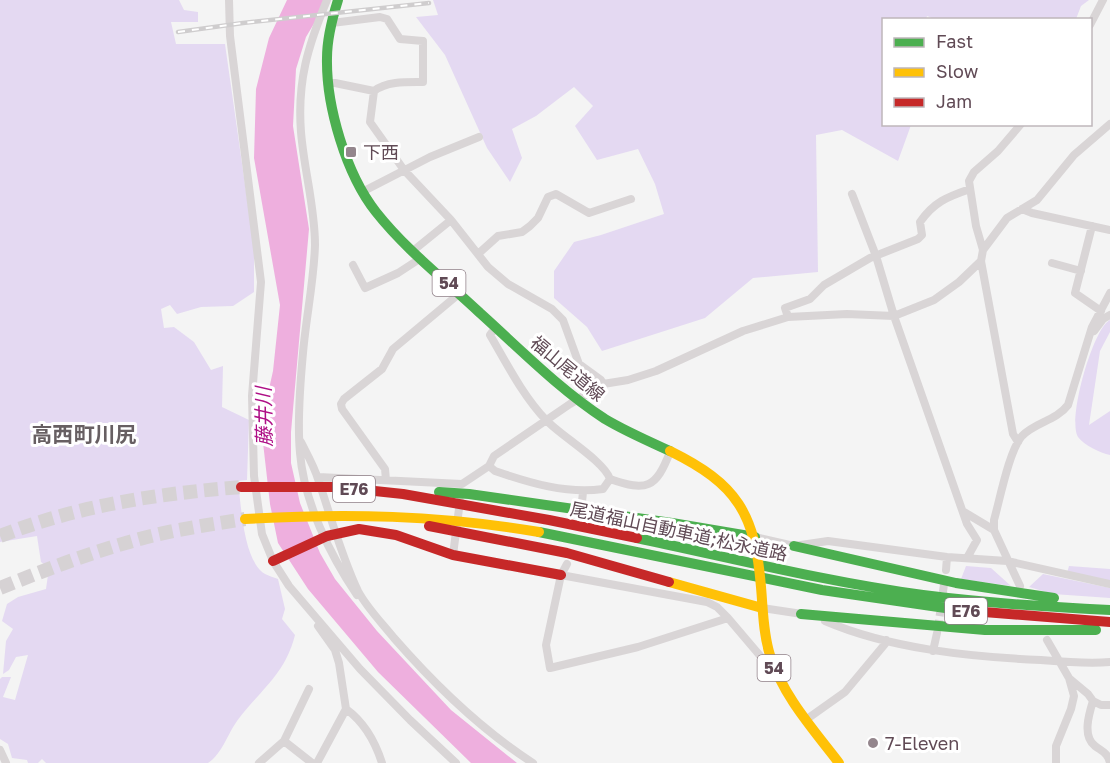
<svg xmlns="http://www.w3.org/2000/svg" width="1110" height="763" font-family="'Golos Text','Noto Sans JP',sans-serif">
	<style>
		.green { fill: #e4d9f2 }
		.water { fill: #eeafde }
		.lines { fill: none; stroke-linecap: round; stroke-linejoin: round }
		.street-tunnel { stroke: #d6d2d4; stroke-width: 8; stroke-dasharray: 8 4; stroke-linecap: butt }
		.highway-tunnel { stroke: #d6d2d4; stroke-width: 14; stroke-dasharray: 14 7; stroke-linecap: butt }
		.street { stroke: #d9d5d6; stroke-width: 8 }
		.fast { stroke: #4caf50; stroke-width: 10 }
		.slow { stroke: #ffc107; stroke-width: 10 }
		.jam { stroke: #c62828; stroke-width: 10 }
		.rail-casing { stroke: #cfcdce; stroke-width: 4.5 }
		.rail { stroke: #fff; stroke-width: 2; stroke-dasharray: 7; stroke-linecap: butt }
		.poi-dot { fill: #94868d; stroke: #fff; stroke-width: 2 }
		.labels { text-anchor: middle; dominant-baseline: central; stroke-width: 6; stroke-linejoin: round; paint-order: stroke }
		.shield { fill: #fff; stroke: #908088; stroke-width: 1.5 }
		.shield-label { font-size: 16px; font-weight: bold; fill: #604a55 }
		.poi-label { font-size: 18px; fill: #604a55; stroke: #fff; text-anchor: start }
		.street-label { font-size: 18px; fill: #604a55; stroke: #fff }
		.water-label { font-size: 20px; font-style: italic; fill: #ae0f86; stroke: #fff }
		.quarter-label { font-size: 21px; font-weight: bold; fill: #675f62; stroke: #fff }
	</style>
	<rect width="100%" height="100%" fill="#f4f4f4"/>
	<path class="green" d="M 0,0 L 179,0 L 184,10 L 198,12 L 198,22 L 171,22 L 176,44 L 225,44 L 254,248 L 254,292 L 233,306 L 201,307 L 177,314 L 170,305 L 161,309 L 164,328 L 174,327 L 194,342 L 211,370 L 223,366 L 222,407 L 249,420 L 247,480 L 238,481 C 241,504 243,554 261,571 C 265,575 273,577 278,579 L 285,609 L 282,619 L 295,635 C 285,675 260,690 237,721 C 227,735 222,754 208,763 L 46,763 L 42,759 L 38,763 L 28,763 L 27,760 L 12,758 L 8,744 L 0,739 L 0,679 L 2,677 L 11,677 L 3,697 L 15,700 L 28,655 L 16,657 L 9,670 L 3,674 L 6,641 L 13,629 L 2,621 L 7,604 L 18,597 L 46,589 L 49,568 L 41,562 L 37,536 L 0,542 Z
		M 433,0 L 1089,0 L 1081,6 L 1076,19 L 937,20 L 927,16 L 926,19 L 884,20 L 884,124 L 911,125 L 898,161 L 842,130 L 816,135 L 818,272 L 753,278 L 705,318 L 602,351 L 587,327 L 554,298 L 554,271 L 574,242 L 601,235 L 664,214 L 655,184 L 638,149 L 597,160 L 575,126 L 593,106 L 574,87 L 536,116 L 512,129 L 522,158 L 510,182 L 487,148 L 445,55 L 416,17 L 438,15 Z
		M 1110,320 L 1110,332 L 1100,351 L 1089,425 L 1110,411 L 1110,455 C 1100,453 1084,445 1078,437 C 1067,420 1093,328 1110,320 Z
		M 966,566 L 991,568 L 1011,586 L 961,579 Z
		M 1069,566 L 1110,569 L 1110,582 L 1067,573 Z
		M 1043,574 L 1110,588 L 1110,598 L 1053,594 L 1029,587 Z"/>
	<path class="water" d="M 287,0 L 328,0 L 306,37 L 296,69 L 293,126 L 309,229 L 291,432 L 291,463 L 300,503 L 320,553 L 335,579 L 377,631 L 451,710 L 517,763 L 471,763 L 378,672 L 308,589 L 278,543 L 270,504 L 261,425 L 273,371 L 280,305 L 254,158 L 256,89 L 269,38 Z"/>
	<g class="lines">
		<path class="street-tunnel" d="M 938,628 L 945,577"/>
		<path class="highway-tunnel" d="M 0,536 C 80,505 156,494 241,487
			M 0,588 C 45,570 89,553 136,540 C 171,530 208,525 245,519"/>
		<path class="street" d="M 229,0 L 230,36 L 261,282 L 252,396 L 254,476 L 262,534 L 273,561 L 289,586 L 360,669 L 410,720 L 456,763
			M 327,0 C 308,46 297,81 301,132 C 304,170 315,207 315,245 C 314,281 306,317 303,353 C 300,385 297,421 300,453 C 304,502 330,555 357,595 L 359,593
			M 332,23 L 380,17 L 387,19 L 400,39 L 423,41 L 423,82 C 407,82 387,81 374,91 L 370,122 L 404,170 L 451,220 L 488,267 L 508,284 L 552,309 L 563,320 L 579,364 L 601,380 L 603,384
			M 1090,25 L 1103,0
			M 327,83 L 335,83 L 374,91
			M 362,192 L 430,157 L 479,137
			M 852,194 L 876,256 L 894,316 L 967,524 L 977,540 L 967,558
			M 1022,209 L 1032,213 L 1110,230
			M 1092,226 L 1075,293 L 1101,311
			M 414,250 L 451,220
			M 983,250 L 976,226 L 969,181 L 974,172 L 998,151 L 1021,124
			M 478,254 L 498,236 L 522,232 L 530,226 L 538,218 L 548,197 L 556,194 L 589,213 L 631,199
			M 1052,263 L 1081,271
			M 353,265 L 365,288 L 398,273 L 421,258
			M 788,317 L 785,308 L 810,299 L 824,285 L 870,258 L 918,239 L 922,235 L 920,222 C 934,202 947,197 970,189
			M 1094,331 L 1103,319 L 1110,315
			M 301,442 C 307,454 314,466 318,479 C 331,517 341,555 358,591 C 367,608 382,623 394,638 C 435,685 480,729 533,763
			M 1018,442 L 1013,434 L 981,261 L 983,250 L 1007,218 L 1037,200 L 1074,155 L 1110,124
			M 489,466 L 495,471 C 530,483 566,494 603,489 L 610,479 C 604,461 561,436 546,420 C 523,396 507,364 490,335 L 496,327
			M 318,477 L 462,484 L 489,466 L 494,456 L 570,404 L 603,384 L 628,380 L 656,371 L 743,331 L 788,317 L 847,314 L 894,316 L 934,300 L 959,282 L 981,261
			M 610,479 C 647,492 656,488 670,452
			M 386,480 L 385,469 L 342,409 L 341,404 L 344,399 L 382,369 L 393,349 L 460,293
			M 582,502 L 583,492
			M 964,512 L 994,530
			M 755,537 L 794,546 L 828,541 L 947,557 L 1007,561 L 1110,584
			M 453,555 L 460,501
			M 567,564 L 561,575 L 546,645 L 550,668 L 638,647 L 728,618
			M 946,570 L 947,557
			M 561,575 L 707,602 L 717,607 L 728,618 L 773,671
			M 1020,586 L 994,530 L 994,520 C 1000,499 1009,451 1022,436 C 1035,422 1056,421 1068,405 L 1092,327 L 1110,293
			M 762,608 L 802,614
			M 825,621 C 890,649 972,657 1041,660 C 1065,662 1087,664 1110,662
			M 1047,640 L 1069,678 L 1074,696 L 1071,709 L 1056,746 L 1056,763
			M 933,651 L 937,633
			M 1070,679 L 1088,694 L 1093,701 C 1089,714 1082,736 1095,746 C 1103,752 1108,753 1110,763
			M 1093,701 L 1101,705 L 1110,705
			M 346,709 C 364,722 375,741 382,763
			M 807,719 L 845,692 L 885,644 L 886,640
			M 284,741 L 309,689
			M 0,750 L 6,763
			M 259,763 L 284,741 L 312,763
			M 317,763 L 346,709 L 339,663 L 335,650 L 318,626"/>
		<path class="fast" d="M 338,0 C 332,19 327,38 327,58 C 326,106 346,174 376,212 C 406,250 445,280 480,313 C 520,349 559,389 605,419 C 625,431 648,441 670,451
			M 439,492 L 469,494 L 672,523 L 755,537
			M 539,532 L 822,590 L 959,610
			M 637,538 C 732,558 827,582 923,595 C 985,603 1048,607 1110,610
			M 794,546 L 956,583 L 1054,598
			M 801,614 L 985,630 L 1096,630"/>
		<path class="slow" d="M 670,451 C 737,484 755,513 761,587 C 763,609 763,633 770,655 C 783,696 813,729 839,763
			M 245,519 C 347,513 438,515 539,532
			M 669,582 L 762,608"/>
		<path class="jam" d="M 241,487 L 337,487 L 403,494 L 549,520 L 637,538
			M 429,526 L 567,553 L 669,582
			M 273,561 L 327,536 L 359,529 L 396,535 L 453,555 L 561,575
			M 959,610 L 1110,622"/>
		<defs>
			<path id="rail" d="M 178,32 L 243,23 L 429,3"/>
		</defs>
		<use href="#rail" class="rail-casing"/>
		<use href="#rail" class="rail"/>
	</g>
	<g class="poi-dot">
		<rect x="345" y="146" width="12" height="12" rx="3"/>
		<circle cx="873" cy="743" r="6"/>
	</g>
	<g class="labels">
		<g class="shield">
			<rect x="432.5" y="270" width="33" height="26" rx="4.5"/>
			<rect x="333" y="476" width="42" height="26" rx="4.5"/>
			<rect x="945" y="598" width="42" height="26" rx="4.5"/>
			<rect x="757.5" y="655" width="33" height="26" rx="4.5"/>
		</g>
		<g class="shield-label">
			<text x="449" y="283">54</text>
			<text x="354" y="489">E76</text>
			<text x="966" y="611">E76</text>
			<text x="774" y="668">54</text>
		</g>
		<g class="poi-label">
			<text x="363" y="152">下西</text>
			<text x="885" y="743">7-Eleven</text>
		</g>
		<g class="street-label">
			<text transform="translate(568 368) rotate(40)">福山尾道線</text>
			<text transform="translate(679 531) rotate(12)">尾道福山自動車道;松永道路</text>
		</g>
		<g class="water-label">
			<text transform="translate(263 417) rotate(-91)">藤井川</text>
		</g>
		<g class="quarter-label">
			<text x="84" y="434">高西町川尻</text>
		</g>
	</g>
	<rect x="882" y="18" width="210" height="108" fill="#ffffff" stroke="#bfb7bb" stroke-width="1.5"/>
	<rect x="894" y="38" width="30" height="9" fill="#4caf50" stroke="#bfb7bb" stroke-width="1.5"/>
	<text x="936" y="48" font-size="18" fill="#604a55">Fast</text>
	<rect x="894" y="68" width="30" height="9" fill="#ffc107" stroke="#bfb7bb" stroke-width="1.5"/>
	<text x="936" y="78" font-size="18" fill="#604a55">Slow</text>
	<rect x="894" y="98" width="30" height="9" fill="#c62828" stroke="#bfb7bb" stroke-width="1.5"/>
	<text x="936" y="108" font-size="18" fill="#604a55">Jam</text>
</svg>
